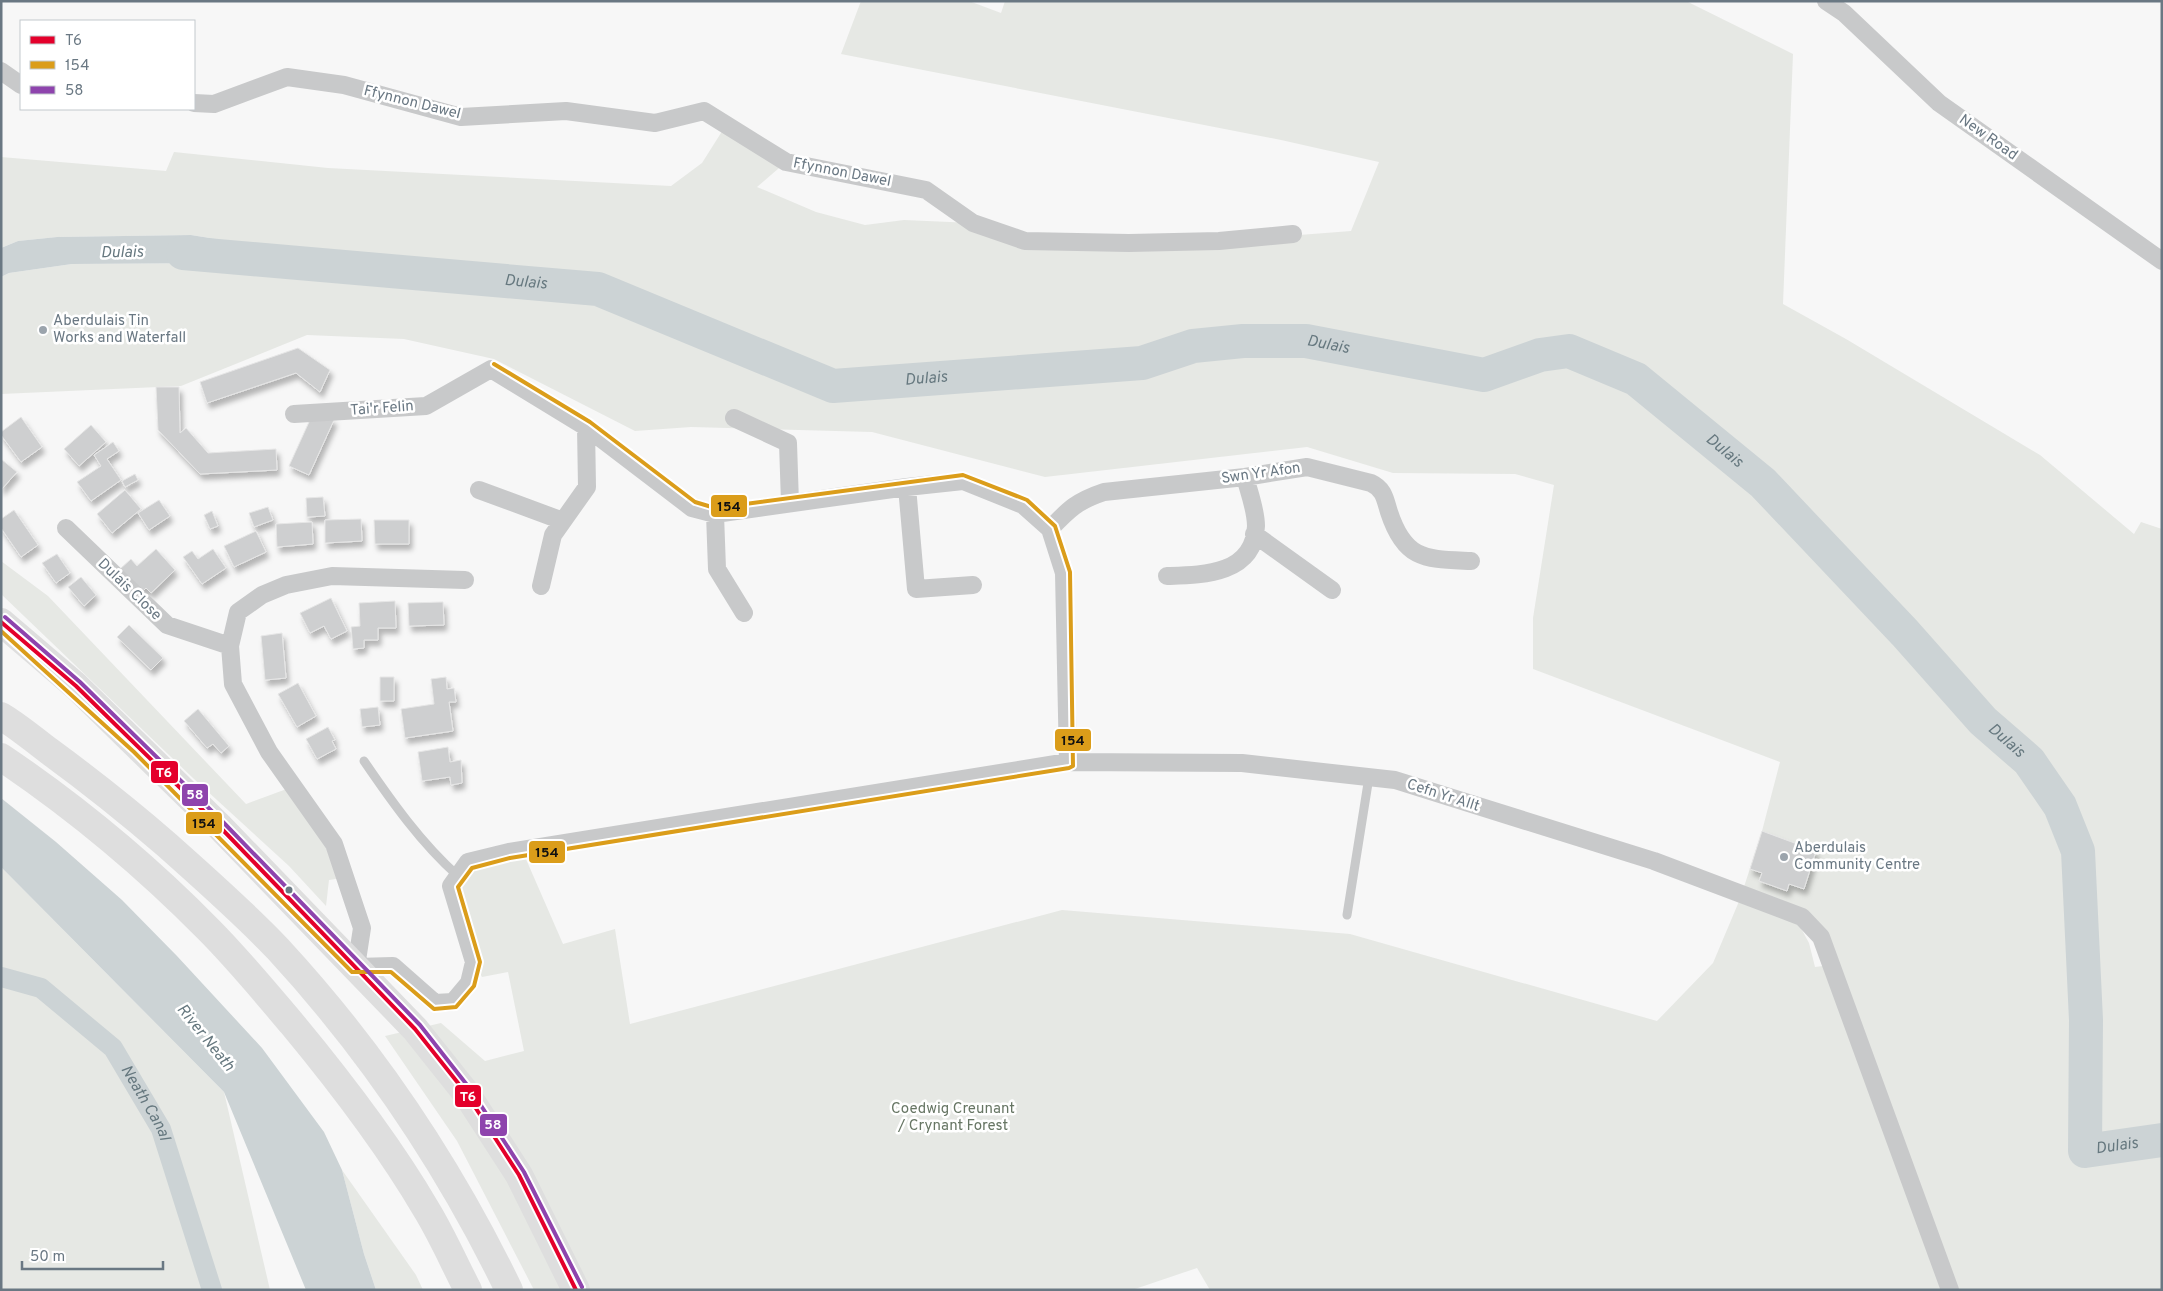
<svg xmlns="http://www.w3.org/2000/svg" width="2163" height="1291" font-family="Overpass,sans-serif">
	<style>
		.green { fill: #e6e8e4 }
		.water { fill: #ccd3d5 }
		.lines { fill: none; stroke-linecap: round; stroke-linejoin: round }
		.canal { stroke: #ccd3d5; stroke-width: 20 }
		.river { stroke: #ccd3d5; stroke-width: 34 }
		.building { fill: #cecfd0; stroke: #e6e6e6; filter: url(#shadow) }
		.lane { stroke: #c8c9ca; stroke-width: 9 }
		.street { stroke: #c8c9ca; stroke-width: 18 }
		.primary { stroke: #dedede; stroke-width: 28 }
		.highway { stroke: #dedede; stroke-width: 28 }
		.bus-1-casing { stroke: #fff; stroke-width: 8 }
		.bus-2-casing { stroke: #fff; stroke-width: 8 }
		.bus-3-casing { stroke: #fff; stroke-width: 8 }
		.bus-1 { stroke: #e4002b; stroke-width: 4 }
		.bus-2 { stroke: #db9d1a; stroke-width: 4 }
		.bus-3 { stroke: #8e44ad; stroke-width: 4 }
		.poi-dot { fill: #9ba4ac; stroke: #fff; stroke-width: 2 }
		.bus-dot { fill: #6a7883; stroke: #fff; stroke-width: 2 }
		.labels { text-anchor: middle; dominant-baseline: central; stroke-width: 5; stroke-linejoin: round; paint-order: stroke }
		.street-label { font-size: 15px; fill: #6a7883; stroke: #fff }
		.poi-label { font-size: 15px; fill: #6a7883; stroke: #fff; text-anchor: start }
		.park-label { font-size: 15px; fill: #677664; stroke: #fff }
		.water-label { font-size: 16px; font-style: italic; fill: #66787f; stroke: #fff }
		.line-badge { stroke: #fff; stroke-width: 2 }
		.badge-label { font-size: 14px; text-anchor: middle; font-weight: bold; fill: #fff }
		.pale-badge-label { font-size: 14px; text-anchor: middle; font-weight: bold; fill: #111 }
	</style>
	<defs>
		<filter id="shadow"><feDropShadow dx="3" dy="5.5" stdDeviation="2.5" flood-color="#0004"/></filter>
	</defs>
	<rect width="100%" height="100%" fill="#f7f7f7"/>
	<path class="green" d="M 861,1 L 969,1 L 1001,13 L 1005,1 L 1686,1 L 1793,54 L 1783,304 L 1846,339 L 2040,455 L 2134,534 L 2141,522 L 2162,529 L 2162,1290 L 1210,1290 L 1197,1268 L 1132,1290 L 534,1290 L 457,1141 L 385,1036 L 441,1023 L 485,1061 L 524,1051 L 508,972 L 482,977 L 474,962 L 451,886 L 468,862 L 522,850 L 563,944 L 615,929 L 630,1024 L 1062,910 L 1350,934 L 1657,1021 L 1713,963 L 1740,899 L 1796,919 L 1809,943 L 1815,967 L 1840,964 L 1829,938 L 1803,912 L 1743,890 L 1762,831 L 1780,762 L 1533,669 L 1533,618 L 1554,485 L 1515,474 L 1393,473 L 1307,447 L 1045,477 L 872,432 L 691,427 L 635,431 L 494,359 L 404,339 L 307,335 L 181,386 L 1,394 L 1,277 L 9,273 L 72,264 L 227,263 L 228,241 L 191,235 L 57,237 L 18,241 L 1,248 L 1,157 L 166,171 L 174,152 L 328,168 L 671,186 L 702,163 L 726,125 L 786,162 L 757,187 L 816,212 L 865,225 L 904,220 L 973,223 L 1025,241 L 1129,243 L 1219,241 L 1351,231 L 1379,162 L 1281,140 L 841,54 Z
		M 1,561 L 48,596 L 246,804 L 292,787 L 334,844 L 342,878 L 329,880 L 326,906 L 289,866 L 194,779 L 1,594 Z
		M 1,867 L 224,1092 L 270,1290 L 1,1290 Z
		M 342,1170 L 416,1275 L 423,1290 L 376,1290 L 364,1254 Z"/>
	<path class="water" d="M 191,235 L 228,241 L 227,263 L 72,264 L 9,273 L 1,277 L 1,248 L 18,241 L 57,237 Z
		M 1,798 L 56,842 L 122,900 L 177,956 L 262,1048 L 324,1132 L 342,1170 L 364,1254 L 376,1290 L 306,1290 L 224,1092 L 1,867 Z"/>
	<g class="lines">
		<path class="canal" id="s1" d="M 1,977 L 41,988 L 113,1048 L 161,1129 L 212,1290"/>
		<path class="river" id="s2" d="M 183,253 L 598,289 L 833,386 L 1142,363 L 1193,346 L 1243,341 L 1306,341 L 1484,375 L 1540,355 L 1569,351 L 1636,379 L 1763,483 L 1905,633 L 1983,721 L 2029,761 L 2060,806 L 2078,851 L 2086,1020 L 2085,1151 L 2162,1140"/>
	</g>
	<path class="building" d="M 298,348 L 330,370 L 320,392 L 296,373 L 207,403 L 200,382 Z
		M 156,387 L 179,387 L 180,433 L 186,428 L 208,453 L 276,449 L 277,470 L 200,474 L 158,430 Z
		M 314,411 L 334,420 L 309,475 L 289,466 Z
		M 21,417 L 42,447 L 21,462 L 1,435 L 1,432 Z
		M 91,425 L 106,442 L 79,466 L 64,449 Z
		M 113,442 L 119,451 L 107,459 L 121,480 L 91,501 L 77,482 L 101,466 L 94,455 Z
		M 1,459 L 17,472 L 1,490 Z
		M 135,474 L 138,480 L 125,487 L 122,481 Z
		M 125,490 L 141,509 L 112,533 L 97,514 Z
		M 323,497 L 325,516 L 307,517 L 306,498 Z
		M 159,500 L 170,516 L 149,530 L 138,513 Z
		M 268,507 L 273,520 L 254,527 L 249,513 Z
		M 14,510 L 38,545 L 21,557 L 1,528 L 1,519 Z
		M 212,511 L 218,526 L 210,529 L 204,515 Z
		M 361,519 L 362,541 L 325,543 L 325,520 Z
		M 374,520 L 409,520 L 409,544 L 375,544 Z
		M 312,522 L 313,544 L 277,547 L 276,524 Z
		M 256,531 L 266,552 L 234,567 L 224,546 Z
		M 156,549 L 175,570 L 151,593 L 146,588 L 141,593 L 120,569 L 131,559 L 137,566 Z
		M 213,549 L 226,568 L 202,584 L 183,557 L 192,551 L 198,559 Z
		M 57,554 L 70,573 L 56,583 L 42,563 Z
		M 81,577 L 96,595 L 84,606 L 68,587 Z
		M 331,598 L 347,631 L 331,639 L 324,626 L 310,633 L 300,613 Z
		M 395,601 L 396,628 L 378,628 L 378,640 L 364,640 L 364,648 L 353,649 L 351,627 L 360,626 L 359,603 Z
		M 443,602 L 444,625 L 409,626 L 408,603 Z
		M 129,625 L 163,658 L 151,670 L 117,637 Z
		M 282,633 L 286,678 L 265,680 L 261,636 Z
		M 380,677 L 394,677 L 394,701 L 380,701 Z
		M 446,677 L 447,689 L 454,688 L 456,702 L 449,702 L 453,731 L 405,738 L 401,709 L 434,704 L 431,679 Z
		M 298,683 L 316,716 L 297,727 L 278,694 Z
		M 378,707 L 380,725 L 362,727 L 360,709 Z
		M 198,709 L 229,746 L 221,753 L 213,744 L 207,748 L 184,721 Z
		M 328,727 L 335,740 L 332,741 L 336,749 L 317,759 L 306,739 Z
		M 448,747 L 450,762 L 461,760 L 462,783 L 451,785 L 450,777 L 422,781 L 418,752 Z
		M 1762,831 L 1816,851 L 1804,889 L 1789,884 L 1787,891 L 1759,881 L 1762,873 L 1750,869 Z"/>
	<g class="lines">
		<path class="lane" d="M 364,761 C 392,802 421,843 458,876
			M 1347,915 L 1369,777"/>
		<path class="street" d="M 1826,1 L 1844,13 L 1939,103 L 2162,261
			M 1,71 L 21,85
			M 194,103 L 214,104 L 287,77 L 344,85 L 461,117 L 566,111 L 655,123 L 704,111 L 786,162 L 926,190 L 973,223 L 1025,241 L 1129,243 L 1219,241 L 1293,234
			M 294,414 L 426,406 L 491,369 L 586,427 L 692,508 L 715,514 L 907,487 L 963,481 L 1023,505 L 1050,529 L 1064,573 L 1068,762
			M 734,418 L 788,443 L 790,503
			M 907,487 L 916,589 L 973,585
			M 479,490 L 563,521
			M 715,514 L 717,569 L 744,613
			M 66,528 L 167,625 L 230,646
			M 1050,529 C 1069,509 1077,501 1104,492 L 1245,477 L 1307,467 L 1371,483 C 1384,489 1385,499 1389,512 C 1405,561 1426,559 1471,561
			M 1254,534 L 1332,590
			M 1167,576 C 1202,575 1254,575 1256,526 C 1256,510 1249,492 1245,477
			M 465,580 L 332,576 L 286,585 L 262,595 L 238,612 L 230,646 L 233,684 L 269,752 L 334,844 L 362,928 L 356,967 L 393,966 L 435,1003 L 453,1002 L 469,983 L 474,962 L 451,886 L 468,862 L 509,852 L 1068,762 L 1242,763 L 1395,780 L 1654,861 L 1802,917 L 1821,937 L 1950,1290
			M 541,586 L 553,535 L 587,487 L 586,427"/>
		<path class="primary" d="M 1,622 L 76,686 L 219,826 L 415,1029 L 466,1093 L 519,1175 L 576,1290"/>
		<path class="highway" d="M 1,716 C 18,726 33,739 49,751 C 90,781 129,812 167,845 C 205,879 244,913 278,949 C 373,1052 448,1164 509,1290
			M 1,757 C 75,807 145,865 208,929 C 238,959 265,992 293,1025 C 341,1083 388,1144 426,1209 C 442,1235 454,1263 468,1290"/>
		<defs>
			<path id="bus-1" d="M 1,622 L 76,686 L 219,826 L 415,1029 L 466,1093 L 519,1175 L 576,1290"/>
			<path id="bus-2" d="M 1,631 L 134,752 L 352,972 L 391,972 L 434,1009 L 456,1007 L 474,986 L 480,962 L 458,887 L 472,868 L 510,858 L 1069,768 L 1073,766 L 1070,572 L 1055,526 L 1027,500 L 963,475 L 715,508 L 695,502 L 590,422 L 494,364"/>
			<path id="bus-3" d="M 5,617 L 80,682 L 223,822 L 420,1025 L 471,1090 L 524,1172 L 582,1287"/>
		</defs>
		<use href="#bus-1" class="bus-1-casing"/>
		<use href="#bus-2" class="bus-2-casing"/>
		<use href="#bus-3" class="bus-3-casing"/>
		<use href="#bus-1" class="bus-1"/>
		<use href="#bus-2" class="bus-2"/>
		<use href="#bus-3" class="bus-3"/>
	</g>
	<g class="poi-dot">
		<circle cx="43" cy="330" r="5"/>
		<circle cx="1784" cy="857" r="5"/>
	</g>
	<circle class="bus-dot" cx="289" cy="890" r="4.5"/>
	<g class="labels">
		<g class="street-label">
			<text transform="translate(412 103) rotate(14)">Ffynnon Dawel</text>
			<text transform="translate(1988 138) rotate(35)">New Road</text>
			<text transform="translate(842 173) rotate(11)">Ffynnon Dawel</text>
			<text transform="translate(382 409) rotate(-4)">Tai'r Felin</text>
			<text transform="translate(1261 474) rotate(-8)">Swn Yr Afon</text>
			<text transform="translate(129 590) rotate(44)">Dulais Close</text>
			<text transform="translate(1443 796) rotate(18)">Cefn Yr Allt</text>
		</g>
		<g class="poi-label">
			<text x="53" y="321">Aberdulais Tin<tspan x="53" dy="17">Works and Waterfall</tspan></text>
			<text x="1794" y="848">Aberdulais<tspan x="1794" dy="17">Community Centre</tspan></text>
		</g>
		<g class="park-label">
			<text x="953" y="1109">Coedwig Creunant<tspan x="953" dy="17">/ Crynant Forest</tspan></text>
		</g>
		<g class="water-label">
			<text transform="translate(122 253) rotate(-1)">Dulais</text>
			<text stroke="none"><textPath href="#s2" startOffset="344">Dulais</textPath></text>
			<text stroke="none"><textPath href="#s2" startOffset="1170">Dulais</textPath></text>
			<text stroke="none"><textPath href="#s2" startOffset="764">Dulais</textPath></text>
			<text stroke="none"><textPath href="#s2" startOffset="1604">Dulais</textPath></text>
			<text stroke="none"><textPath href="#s2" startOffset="2009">Dulais</textPath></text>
			<text transform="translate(205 1038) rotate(51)">River Neath</text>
			<text stroke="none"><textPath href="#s1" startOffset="199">Neath Canal</textPath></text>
			<text stroke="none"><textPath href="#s2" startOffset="2475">Dulais</textPath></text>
		</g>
	</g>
	<g class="line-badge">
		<rect x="710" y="494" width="38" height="24" rx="5" fill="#db9d1a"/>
		<rect x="1054" y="728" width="38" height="24" rx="5" fill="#db9d1a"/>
		<rect x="150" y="760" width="29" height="24" rx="5" fill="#e4002b"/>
		<rect x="181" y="783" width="28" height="24" rx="5" fill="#8e44ad"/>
		<rect x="185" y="811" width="38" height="24" rx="5" fill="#db9d1a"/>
		<rect x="528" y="840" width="38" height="24" rx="5" fill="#db9d1a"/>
		<rect x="454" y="1084" width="28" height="24" rx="5" fill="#e4002b"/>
		<rect x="479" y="1113" width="29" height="24" rx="5" fill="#8e44ad"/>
	</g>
	<g class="badge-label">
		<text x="164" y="777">T6</text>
		<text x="195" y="799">58</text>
		<text x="468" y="1101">T6</text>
		<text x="493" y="1129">58</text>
	</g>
	<g class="pale-badge-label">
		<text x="729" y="511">154</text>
		<text x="1073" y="745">154</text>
		<text x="204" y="828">154</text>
		<text x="547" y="857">154</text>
	</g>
	<rect width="2163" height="1291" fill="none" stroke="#6a7883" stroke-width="5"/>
	<rect x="20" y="20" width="175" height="90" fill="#ffffff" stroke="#c3c9cd"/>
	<rect x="30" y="36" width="25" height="8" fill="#e4002b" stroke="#c3c9cd"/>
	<text x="65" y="45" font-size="15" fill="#6a7883">T6</text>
	<rect x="30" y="61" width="25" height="8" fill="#db9d1a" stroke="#c3c9cd"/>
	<text x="65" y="70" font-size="15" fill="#6a7883">154</text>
	<rect x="30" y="86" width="25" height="8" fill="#8e44ad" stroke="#c3c9cd"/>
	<text x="65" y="95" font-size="15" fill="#6a7883">58</text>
	<path d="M22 1261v8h141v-8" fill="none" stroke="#6a7883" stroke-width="2.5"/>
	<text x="30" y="1261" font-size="15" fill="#6a7883" stroke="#ffffff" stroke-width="4" paint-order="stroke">50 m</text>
</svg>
